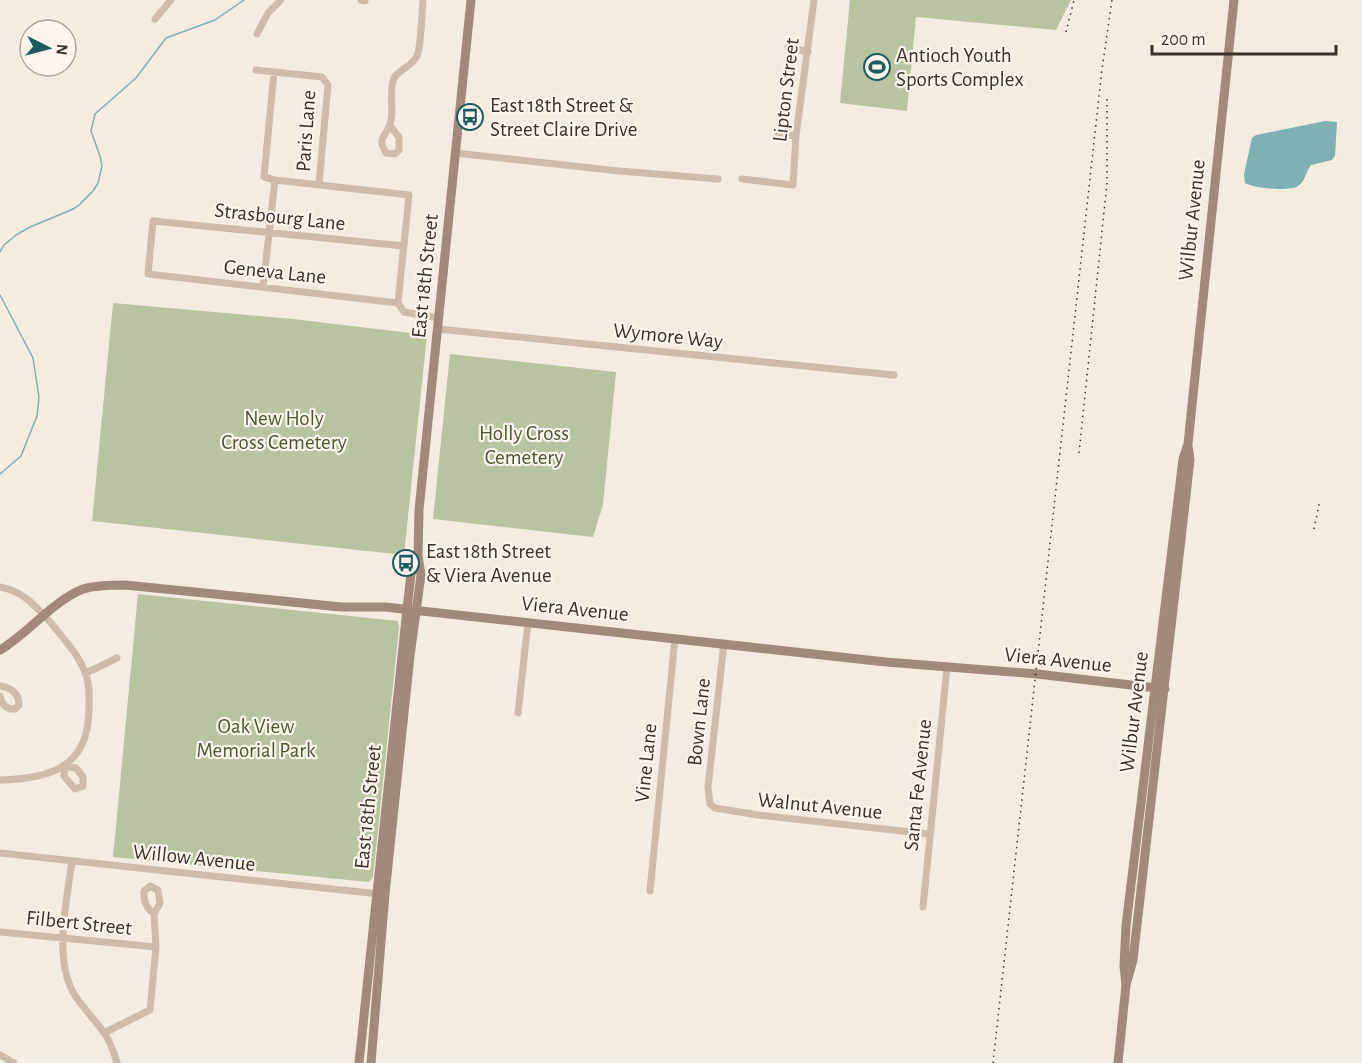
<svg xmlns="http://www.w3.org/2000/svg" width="1362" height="1063" font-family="'Alegreya Sans',sans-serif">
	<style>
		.green { fill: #b8c4a0 }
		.water { fill: #7fb0b2 }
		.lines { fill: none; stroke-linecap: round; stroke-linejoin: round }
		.stream { stroke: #7fb0b2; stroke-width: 1.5 }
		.street { stroke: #cdbbac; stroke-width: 7 }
		.secondary { stroke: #a18a7d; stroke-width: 9 }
		.rail { stroke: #3b302b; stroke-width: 1.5; stroke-dasharray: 1.5 4.5; stroke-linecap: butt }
		.labels { text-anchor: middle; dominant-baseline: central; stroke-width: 4.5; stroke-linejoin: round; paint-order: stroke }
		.poi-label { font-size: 21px; fill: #3b302b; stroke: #fbf5ee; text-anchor: start }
		.street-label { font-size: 21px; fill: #3b302b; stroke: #fbf5ee }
		.park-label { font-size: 21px; fill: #4a5a2e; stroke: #fbf5ee }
	</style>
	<rect width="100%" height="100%" fill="#f4ebe1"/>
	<path class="green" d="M 850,0 L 1071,0 L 1056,30 L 916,17 L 907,111 L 840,103 Z
		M 113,303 L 293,319 L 427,335 L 404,555 L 92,521 Z
		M 450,354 L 616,372 L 603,505 L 593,537 L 433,519 Z
		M 138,594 L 398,621 L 399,628 L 373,877 L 369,882 L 113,857 Z"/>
	<path class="water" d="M 1325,121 L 1337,122 L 1335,156 L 1332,160 L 1311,165 C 1306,171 1305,182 1298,186 C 1290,192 1252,188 1245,183 L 1244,174 L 1252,138 L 1256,135 Z"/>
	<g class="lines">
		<path class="stream" d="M 0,252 L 4,245 L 16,235 L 30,227 L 71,210 L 78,206 L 93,191 L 98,183 L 102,166 L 100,156 L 91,131 L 95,114 L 136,78 L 166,38 L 215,20 L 244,0
			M 0,295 L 33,358 L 39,397 L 37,416 L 21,456 L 0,474"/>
		<path class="street" d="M 361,0 L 365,1
			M 155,19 L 171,0
			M 257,34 L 268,13 L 281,0
			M 788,47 L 808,52
			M 256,70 L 322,77 L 328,85 L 319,184
			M 274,72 L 264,177 L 275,180 L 409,195 L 398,303 L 404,312 L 439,318
			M 390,126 L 399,137 L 399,150 L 395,154 L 386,153 C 376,137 387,136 390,124 C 395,110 388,92 394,78 C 399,69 413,66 417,56 C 421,47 422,12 423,0
			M 778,133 L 796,136
			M 455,153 L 619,171 L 718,179
			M 742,179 L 793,185 L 796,136 L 814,0
			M 263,287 L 275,180
			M 398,303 L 148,274 L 153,221 L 404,246
			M 438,329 L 894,375
			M 0,587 C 25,592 34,605 51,623 C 63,638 78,654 85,672 C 90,683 89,696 89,708 C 89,767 51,779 0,780
			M 724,643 L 708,787 L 710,804 L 715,808 L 758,815 L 929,834
			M 86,673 L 117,658
			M 0,696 C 1,704 7,710 15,709 L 19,705 C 19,693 11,688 1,686
			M 518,713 L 528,622
			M 65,766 L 76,768 L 83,777 L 83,786 L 75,789 L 64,776 Z
			M 0,853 L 379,894
			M 72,861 C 67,900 52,962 76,997 C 94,1023 108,1029 117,1063
			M 650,891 L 675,638
			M 923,907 L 947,667
			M 0,932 L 156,947
			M 106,1032 L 150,1010 L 156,947 L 154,914 L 160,903 L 158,890 L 150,886 L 144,891 C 143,901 146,908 154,914
			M 0,1055 L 14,1063"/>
		<path class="secondary" d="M 0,650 C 29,633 51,602 83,589 C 96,585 112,585 125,585 L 341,607 L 385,607 L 886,662 L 1037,674 L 1165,689
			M 1126,985 L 1124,966 L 1126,926 L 1183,459 L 1188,444 L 1234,0
			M 359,1063 L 407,609 L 411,574 L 417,559
			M 371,1063 L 385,894 L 410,656 L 421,575 L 418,556 L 419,510 L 471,0
			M 1118,1063 L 1126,985 L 1133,960 L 1190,460 L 1188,446"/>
		<path class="rail" d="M 1066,32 L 1074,0
			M 1079,453 L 1107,183 L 1107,97
			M 1314,529 L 1320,500
			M 993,1063 L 1102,69 L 1112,0"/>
	</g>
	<defs>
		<symbol id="stadium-ring" viewBox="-11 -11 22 22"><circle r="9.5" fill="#fbf5ee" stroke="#1f5a5e" stroke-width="1.5"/><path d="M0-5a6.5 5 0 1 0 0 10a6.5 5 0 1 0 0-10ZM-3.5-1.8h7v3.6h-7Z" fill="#1f5a5e"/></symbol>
		<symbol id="bus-ring" viewBox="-11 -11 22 22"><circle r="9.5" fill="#fbf5ee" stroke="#1f5a5e" stroke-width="1.5"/><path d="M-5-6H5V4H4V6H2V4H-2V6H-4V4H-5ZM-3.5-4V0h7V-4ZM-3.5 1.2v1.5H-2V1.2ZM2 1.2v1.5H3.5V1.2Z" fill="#1f5a5e"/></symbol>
	</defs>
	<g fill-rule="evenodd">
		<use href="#stadium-ring" x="862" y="52" width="30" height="30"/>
		<use href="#bus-ring" x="455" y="102" width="30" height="30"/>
		<use href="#bus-ring" x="391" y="548" width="30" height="30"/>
	</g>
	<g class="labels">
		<g class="poi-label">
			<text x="896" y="55">Antioch Youth<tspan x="896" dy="24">Sports Complex</tspan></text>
			<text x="490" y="105">East 18th Street &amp;<tspan x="490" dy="24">Street Claire Drive</tspan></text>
			<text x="426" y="551">East 18th Street<tspan x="426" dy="24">&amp; Viera Avenue</tspan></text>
		</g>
		<g class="street-label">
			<text transform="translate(786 90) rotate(-83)">Lipton Street</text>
			<text transform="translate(306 131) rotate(-86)">Paris Lane</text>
			<text transform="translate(280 217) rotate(6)">Strasbourg Lane</text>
			<text transform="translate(1192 220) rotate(-84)">Wilbur Avenue</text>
			<text transform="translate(275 272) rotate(6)">Geneva Lane</text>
			<text transform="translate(425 276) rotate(-84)">East 18th Street</text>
			<text transform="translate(668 336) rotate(6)">Wymore Way</text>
			<text transform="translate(575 609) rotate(6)">Viera Avenue</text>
			<text transform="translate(1058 660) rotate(6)">Viera Avenue</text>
			<text transform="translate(1134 712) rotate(-83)">Wilbur Avenue</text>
			<text transform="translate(699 722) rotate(-84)">Bown Lane</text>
			<text transform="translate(646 763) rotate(-84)">Vine Lane</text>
			<text transform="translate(918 785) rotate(-84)">Santa Fe Avenue</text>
			<text transform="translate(820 806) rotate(6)">Walnut Avenue</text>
			<text transform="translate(368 807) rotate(-84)">East 18th Street</text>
			<text transform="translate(194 858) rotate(6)">Willow Avenue</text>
			<text transform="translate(79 923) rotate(6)">Filbert Street</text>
		</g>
		<g class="park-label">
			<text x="284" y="418">New Holy<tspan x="284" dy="24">Cross Cemetery</tspan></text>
			<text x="524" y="433">Holly Cross<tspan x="524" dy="24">Cemetery</tspan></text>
			<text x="256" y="726">Oak View<tspan x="256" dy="24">Memorial Park</tspan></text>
		</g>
	</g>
	<g transform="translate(48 48) rotate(96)"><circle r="28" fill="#fbf5ee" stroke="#aea6a0" stroke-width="1.5"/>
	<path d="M0-4.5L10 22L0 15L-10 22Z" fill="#1f5a5e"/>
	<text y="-9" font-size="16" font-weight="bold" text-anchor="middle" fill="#3b302b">N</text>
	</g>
	<path d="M1152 45v9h184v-9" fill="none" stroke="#3b302b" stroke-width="3"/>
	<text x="1161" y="45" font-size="18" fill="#3b302b" stroke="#fbf5ee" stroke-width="4.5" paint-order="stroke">200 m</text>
</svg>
